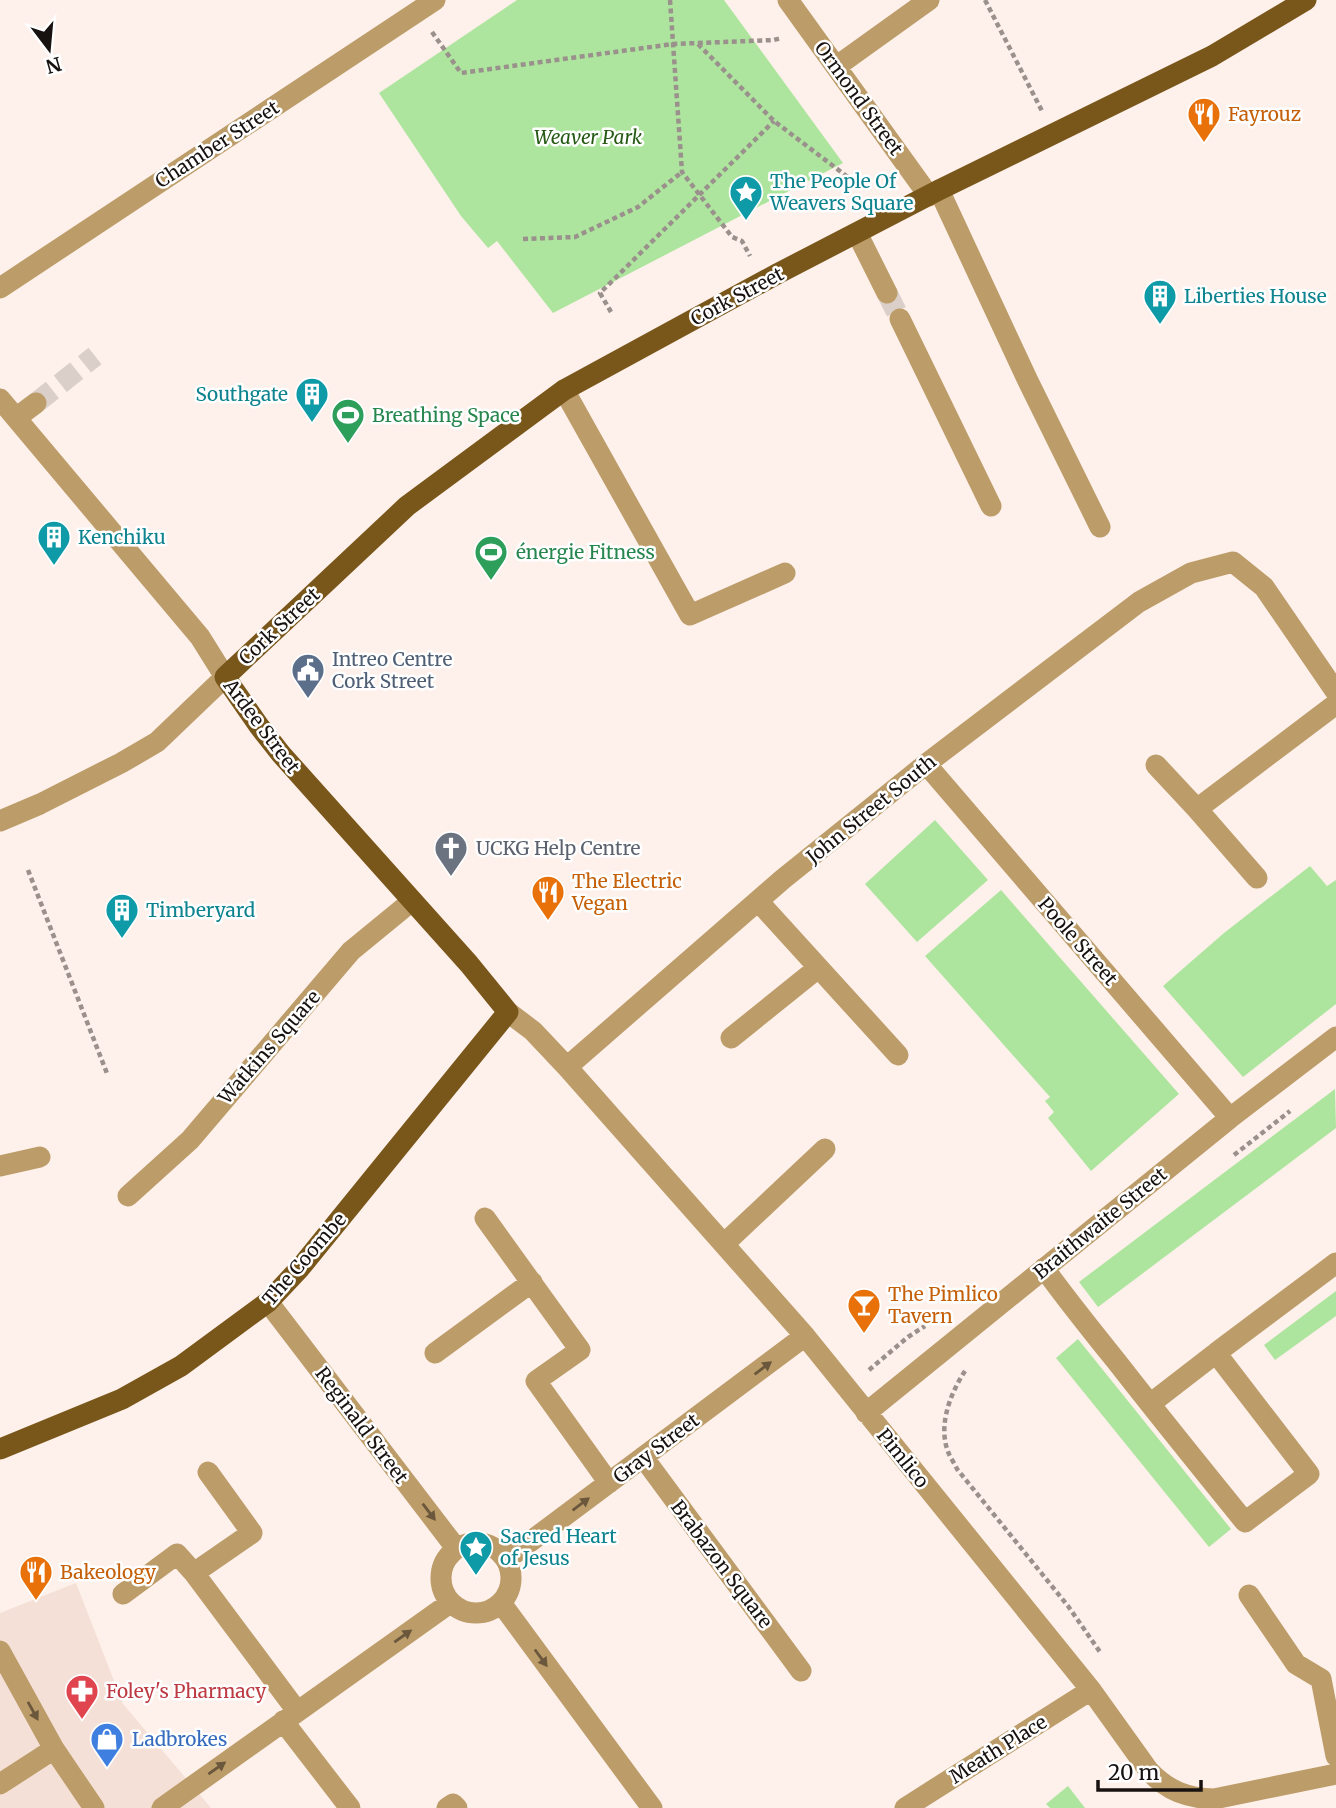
<svg xmlns="http://www.w3.org/2000/svg" width="1336" height="1808" font-family="Merriweather,serif">
	<style>
		.built { fill: #f4e0d6 }
		.green { fill: #aee59e }
		.lines { fill: none; stroke-linecap: round; stroke-linejoin: round }
		.minor-tunnel { stroke: #dbcfc9; stroke-width: 21; stroke-dasharray: 21 10; stroke-linecap: butt }
		.path { stroke: #9a908c; stroke-width: 4.5; stroke-dasharray: 5 3.5; stroke-linecap: butt }
		.minor { stroke: #bc9c69; stroke-width: 21 }
		.major { stroke: #79571a; stroke-width: 21 }
		.oneway { fill: #6a573c }
		.labels { text-anchor: middle; dominant-baseline: central; stroke-width: 5; stroke-linejoin: round; paint-order: stroke }
		.street-label { font-size: 19px; fill: #171210; stroke: #fff }
		.food-label { font-size: 19px; fill: #c56008; stroke: #fff; text-anchor: start }
		.park-label { font-size: 19px; font-style: italic; fill: #265a14; stroke: #fff }
		.culture-label { font-size: 19px; fill: #0d838f; stroke: #fff; text-anchor: start }
		.leisure-label { font-size: 19px; fill: #27864d; stroke: #fff; text-anchor: start }
		.service-label { font-size: 19px; fill: #4e5e75; stroke: #fff; text-anchor: start }
		.worship-label { font-size: 19px; fill: #5b616d; stroke: #fff; text-anchor: start }
		.health-label { font-size: 19px; fill: #be3a42; stroke: #fff; text-anchor: start }
		.shop-label { font-size: 19px; fill: #366cbe; stroke: #fff; text-anchor: start }
	</style>
	<rect width="100%" height="100%" fill="#fef0ea"/>
	<path class="built" d="M 76,1583 L 123,1704 L 211,1808 L 0,1808 L 0,1613 Z"/>
	<path class="green" d="M 517,0 L 724,0 L 843,163 L 553,313 L 497,241 L 488,248 L 461,216 L 379,93 Z
		M 935,820 L 988,880 L 917,942 L 865,884 Z
		M 1310,866 L 1327,886 L 1336,880 L 1336,1004 L 1243,1077 L 1163,986 L 1224,933 Z
		M 1001,890 L 1179,1094 L 1091,1171 L 1048,1118 L 1054,1112 L 1045,1101 L 1050,1097 L 925,956 Z
		M 1335,1089 L 1336,1128 L 1098,1307 L 1079,1282 Z
		M 1336,1291 L 1336,1316 L 1275,1360 L 1264,1345 Z
		M 1078,1339 L 1231,1529 L 1209,1547 L 1056,1358 Z
		M 1068,1786 L 1085,1808 L 1050,1808 L 1046,1804 Z"/>
	<g class="lines">
		<path class="minor-tunnel" d="M 887,293 L 900,319
			M 36,403 L 95,356"/>
		<path class="path" d="M 670,0 L 682,172 L 732,237 L 742,241 L 750,256
			M 985,0 L 1042,111
			M 432,32 L 461,73 L 673,44 L 774,40 L 781,38
			M 698,44 L 774,121 L 853,181
			M 523,239 L 575,237 L 638,207 L 682,172
			M 611,312 L 600,293 L 774,121
			M 28,870 L 108,1076
			M 1234,1155 L 1290,1111
			M 869,1370 L 908,1337 L 925,1326
			M 965,1371 C 950,1394 937,1427 949,1454 C 951,1459 955,1464 957,1469 L 1068,1606 L 1100,1652"/>
		<path class="minor" d="M 788,0 L 929,196
			M 837,66 L 929,0
			M 939,190 L 1028,381 L 1100,527
			M 857,233 L 887,293
			M 0,288 L 435,0
			M 900,319 L 991,506
			M 564,390 L 690,615 L 785,573
			M 0,399 L 200,637 L 225,677 L 157,742 L 121,763 L 40,804 L 0,821
			M 16,418 L 36,403
			M 926,764 L 1230,1118
			M 1156,765 L 1197,809
			M 1257,878 L 1197,809 L 1336,704
			M 758,901 L 898,1055
			M 508,1012 L 533,1031 L 567,1067 L 805,1336 L 1091,1690 L 1149,1771 C 1168,1791 1187,1798 1214,1799 L 1336,1774
			M 731,1038 L 818,968
			M 567,1067 L 783,879 L 926,764 L 1139,602 L 1191,573 L 1233,562 L 1264,587 L 1336,692
			M 0,1166 L 40,1157
			M 128,1196 L 190,1140 L 351,951 L 412,901
			M 485,1218 L 580,1350 L 536,1381 L 609,1483
			M 724,1244 L 825,1149
			M 1044,1268 C 1067,1300 1092,1331 1117,1362 C 1159,1416 1202,1469 1245,1522 L 1309,1474 L 1216,1353 L 1150,1404
			M 268,1302 L 456,1548
			M 435,1353 L 532,1282
			M 1216,1353 L 1336,1263
			M 866,1413 L 1230,1118 L 1336,1037
			M 643,1457 L 801,1671
			M 208,1472 L 252,1533 L 194,1573 L 297,1711
			M441 1578a35 35 0 1 1 70 0a35 35 0 1 1-70 0Z
			M 507,1559 L 805,1336
			M 123,1594 L 177,1554 L 194,1573
			M 1249,1595 L 1296,1664 L 1321,1679 L 1336,1756
			M 501,1603 L 652,1808
			M 0,1651 L 54,1749 L 94,1808
			M 283,1721 L 350,1808
			M 0,1784 L 54,1749
			M 162,1808 L 450,1603
			M 447,1808 L 453,1804 L 457,1808
			M 905,1808 L 1091,1690"/>
		<path class="major" d="M 0,1449 L 122,1399 L 181,1366 L 268,1302 L 300,1268 L 508,1012 L 469,964 L 281,754 L 259,726 L 225,677 L 407,506 L 564,390 L 777,274 L 939,190 L 1212,56 L 1306,0"/>
	</g>
	<defs><path id="oneway-solid" d="M-6-.8H1V-3.2L6.5 0L1 3.2V.8H-6Z" transform="scale(1.75)"/></defs>
	<g class="oneway">
		<use href="#oneway-solid" transform="translate(763 1368) rotate(-37)"/>
		<use href="#oneway-solid" transform="translate(581 1504) rotate(-37)"/>
		<use href="#oneway-solid" transform="translate(429 1512) rotate(53)"/>
		<use href="#oneway-solid" transform="translate(403 1636) rotate(-35)"/>
		<use href="#oneway-solid" transform="translate(541 1658) rotate(54)"/>
		<use href="#oneway-solid" transform="translate(33 1711) rotate(61)"/>
		<use href="#oneway-solid" transform="translate(217 1768) rotate(-35)"/>
	</g>
	<defs>
		<symbol id="restaurant-pin" viewBox="-11 -11 22 30"><path d="M0 17L-7.5 6A9.5 9.5 0 1 1 7.5 6Z" fill="#e8710a" stroke="#fff"/><path d="M-5-6h1v4h1v-4h1v4h1v-4h1v5L-1.5 .5V6h-2V.5L-5-1ZM5-6V6H3V1.5H1.5Q1.5-4 5-6Z" fill="#fff"/></symbol>
		<symbol id="sight-pin" viewBox="-11 -11 22 30"><path d="M0 17L-7.5 6A9.5 9.5 0 1 1 7.5 6Z" fill="#0f9aa8" stroke="#fff"/><path d="M0-6L1.8-2.2L6-1.7L2.9 1.2L3.7 5.4L0 3.3L-3.7 5.4L-2.9 1.2L-6-1.7L-1.8-2.2Z" fill="#fff"/></symbol>
		<symbol id="building-pin" viewBox="-11 -11 22 30"><path d="M0 17L-7.5 6A9.5 9.5 0 1 1 7.5 6Z" fill="#0f9aa8" stroke="#fff"/><path d="M-4-6H4V6H1V3H-1V6H-4ZM-2.5-4.3h1.7v1.8h-1.7ZM.8-4.3h1.7v1.8H.8ZM-2.5-1h1.7V.8h-1.7ZM.8-1h1.7V.8H.8Z" fill="#fff"/></symbol>
		<symbol id="stadium-pin" viewBox="-11 -11 22 30"><path d="M0 17L-7.5 6A9.5 9.5 0 1 1 7.5 6Z" fill="#2e9e5b" stroke="#fff"/><path d="M0-5a6.5 5 0 1 0 0 10a6.5 5 0 1 0 0-10ZM-3.5-1.8h7v3.6h-7Z" fill="#fff"/></symbol>
		<symbol id="civic-pin" viewBox="-11 -11 22 30"><path d="M0 17L-7.5 6A9.5 9.5 0 1 1 7.5 6Z" fill="#5c6f8a" stroke="#fff"/><path d="M-.6-6.5H3V-4.5H.6V-3L4-1V1h2V6H-6V1h2V-1L-.6-3ZM-1.2 2.5V6h2.4V2.5Z" fill="#fff"/></symbol>
		<symbol id="church-pin" viewBox="-11 -11 22 30"><path d="M0 17L-7.5 6A9.5 9.5 0 1 1 7.5 6Z" fill="#6b7280" stroke="#fff"/><path d="M-1.2-6h2.4v3.5h3.3v2.4h-3.3V6h-2.4V-.1h-3.3v-2.4h3.3Z" fill="#fff"/></symbol>
		<symbol id="bar-pin" viewBox="-11 -11 22 30"><path d="M0 17L-7.5 6A9.5 9.5 0 1 1 7.5 6Z" fill="#e8710a" stroke="#fff"/><path d="M-6-5H6L.8 .8V4.5H3.5V6h-7V4.5H-.8V.8Z" fill="#fff"/></symbol>
		<symbol id="pharmacy-pin" viewBox="-11 -11 22 30"><path d="M0 17L-7.5 6A9.5 9.5 0 1 1 7.5 6Z" fill="#e0444e" stroke="#fff"/><path d="M-2-6h4v4h4v4h-4v4h-4v-4h-4v-4h4Z" fill="#fff"/></symbol>
		<symbol id="shop-pin" viewBox="-11 -11 22 30"><path d="M0 17L-7.5 6A9.5 9.5 0 1 1 7.5 6Z" fill="#3f7fe0" stroke="#fff"/><path d="M-5-2.5h2.3a2.7 3.5 0 0 1 5.4 0H5L5.5 6h-11ZM-1.5-2.5h3a1.5 2.3 0 0 0-3 0Z" fill="#fff"/></symbol>
	</defs>
	<g fill-rule="evenodd">
		<use href="#restaurant-pin" x="1185" y="95" width="38" height="52"/>
		<use href="#sight-pin" x="727" y="173" width="38" height="52"/>
		<use href="#building-pin" x="1141" y="277" width="38" height="52"/>
		<use href="#building-pin" x="293" y="375" width="38" height="52"/>
		<use href="#stadium-pin" x="329" y="396" width="38" height="52"/>
		<use href="#building-pin" x="35" y="518" width="38" height="52"/>
		<use href="#stadium-pin" x="472" y="533" width="38" height="52"/>
		<use href="#civic-pin" x="289" y="651" width="38" height="52"/>
		<use href="#church-pin" x="432" y="829" width="38" height="52"/>
		<use href="#restaurant-pin" x="529" y="873" width="38" height="52"/>
		<use href="#building-pin" x="103" y="891" width="38" height="52"/>
		<use href="#bar-pin" x="845" y="1286" width="38" height="52"/>
		<use href="#sight-pin" x="457" y="1528" width="38" height="52"/>
		<use href="#restaurant-pin" x="17" y="1553" width="38" height="52"/>
		<use href="#pharmacy-pin" x="63" y="1672" width="38" height="52"/>
		<use href="#shop-pin" x="88" y="1720" width="38" height="52"/>
	</g>
	<g class="labels">
		<g class="street-label">
			<text transform="translate(859 98) rotate(54)">Ormond Street</text>
			<text transform="translate(217 144) rotate(-33)">Chamber Street</text>
			<text transform="translate(737 296) rotate(-28)">Cork Street</text>
			<text transform="translate(279 626) rotate(-43)">Cork Street</text>
			<text transform="translate(262 726) rotate(53)">Ardee Street</text>
			<text transform="translate(871 809) rotate(-39)">John Street South</text>
			<text transform="translate(1078 941) rotate(49)">Poole Street</text>
			<text transform="translate(269 1047) rotate(-49)">Watkins Square</text>
			<text transform="translate(1100 1223) rotate(-39)">Braithwaite Street</text>
			<text transform="translate(304 1259) rotate(-49)">The Coombe</text>
			<text transform="translate(362 1425) rotate(53)">Reginald Street</text>
			<text transform="translate(656 1448) rotate(-37)">Gray Street</text>
			<text transform="translate(903 1458) rotate(51)">Pimlico</text>
			<text transform="translate(722 1564) rotate(53)">Brabazon Square</text>
			<text transform="translate(998 1749) rotate(-32)">Meath Place</text>
		</g>
		<g class="food-label">
			<text x="1228" y="114">Fayrouz</text>
			<text x="572" y="881">The Electric<tspan x="572" dy="22">Vegan</tspan></text>
			<text x="888" y="1294">The Pimlico<tspan x="888" dy="22">Tavern</tspan></text>
			<text x="60" y="1572">Bakeology</text>
		</g>
		<g class="park-label">
			<text x="588" y="137">Weaver Park</text>
		</g>
		<g class="culture-label">
			<text x="770" y="181">The People Of<tspan x="770" dy="22">Weavers Square</tspan></text>
			<text x="1184" y="296">Liberties House</text>
			<text x="288" y="394" text-anchor="end">Southgate</text>
			<text x="78" y="537">Kenchiku</text>
			<text x="146" y="910">Timberyard</text>
			<text x="500" y="1536">Sacred Heart<tspan x="500" dy="22">of Jesus</tspan></text>
		</g>
		<g class="leisure-label">
			<text x="372" y="415">Breathing Space</text>
			<text x="516" y="552">énergie Fitness</text>
		</g>
		<g class="service-label">
			<text x="332" y="659">Intreo Centre<tspan x="332" dy="22">Cork Street</tspan></text>
		</g>
		<g class="worship-label">
			<text x="476" y="848">UCKG Help Centre</text>
		</g>
		<g class="health-label">
			<text x="106" y="1691">Foley's Pharmacy</text>
		</g>
		<g class="shop-label">
			<text x="132" y="1739">Ladbrokes</text>
		</g>
	</g>
	<g transform="translate(49 49) rotate(164)" stroke="#ffffff" stroke-width="5" paint-order="stroke">
	<path d="M0-5L12 26L0 18L-12 26Z" fill="#171210"/>
	<text y="-10" font-size="19" font-weight="bold" text-anchor="middle" fill="#171210">N</text>
	</g>
	<path d="M1098 1780v10h103v-10" fill="none" stroke="#171210" stroke-width="3.5"/>
	<text x="1108" y="1780" font-size="21" fill="#171210" stroke="#ffffff" stroke-width="5" paint-order="stroke">20 m</text>
</svg>
